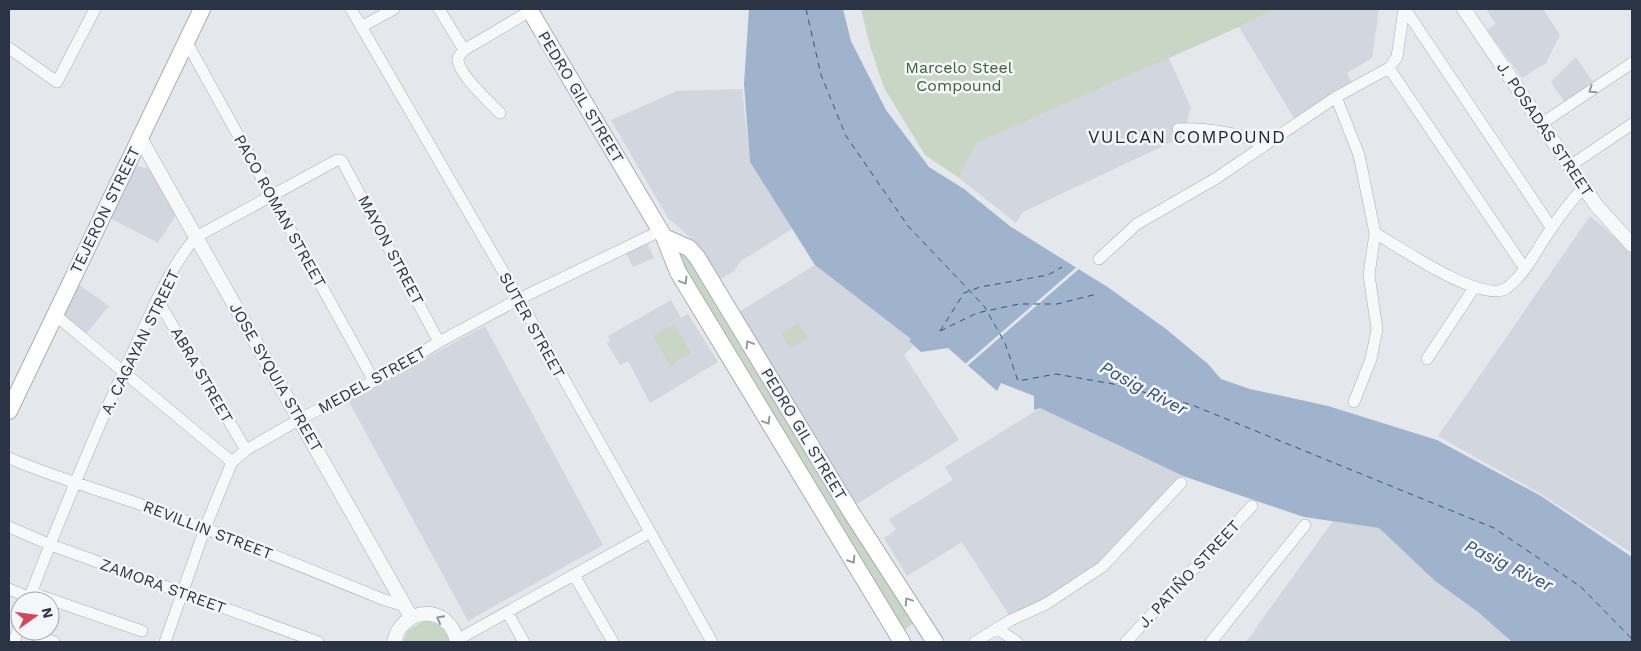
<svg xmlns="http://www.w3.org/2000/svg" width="1641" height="651" font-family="'Work Sans',sans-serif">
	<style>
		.built { fill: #d2d6de }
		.green { fill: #c9d6c5 }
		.water { fill: #9fb4cc }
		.pier { fill: #e4e7ec }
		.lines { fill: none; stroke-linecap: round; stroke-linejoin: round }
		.ferry { stroke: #34527a; stroke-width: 1; stroke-dasharray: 6 5; stroke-linecap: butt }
		.minor-casing { stroke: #a9aeb7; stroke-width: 12 }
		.tertiary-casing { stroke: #a9aeb7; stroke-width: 15 }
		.secondary-casing { stroke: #a9aeb7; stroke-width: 18 }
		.minor { stroke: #f7f8fa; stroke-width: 11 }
		.tertiary { stroke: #f7f8fa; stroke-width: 14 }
		.secondary { stroke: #fff; stroke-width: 16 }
		.oneway { stroke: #9196a0 }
		.oneway2 { stroke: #959aa2 }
		.labels { text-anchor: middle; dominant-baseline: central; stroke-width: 5; stroke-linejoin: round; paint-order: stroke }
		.park-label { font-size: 16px; fill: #3f6138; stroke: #f4f6f9 }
		.street-label { font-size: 16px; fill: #2b3445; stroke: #f4f6f9 }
		.neighbourhood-label { font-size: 18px; letter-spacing: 1px; fill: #1d2536; stroke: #f4f6f9 }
		.water-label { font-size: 18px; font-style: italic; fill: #34527a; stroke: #f4f6f9 }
	</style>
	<rect width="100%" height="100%" fill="#e4e7ec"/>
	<path class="built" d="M 1276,9 L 1379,9 L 1372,58 L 1347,73 L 1353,84 L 1295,120 L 1239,27 Z
		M 1486,9 L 1543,9 L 1560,35 L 1546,63 L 1522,78 L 1487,30 L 1496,24 Z
		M 1576,57 L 1593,82 L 1564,101 L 1551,82 Z
		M 1169,58 L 1191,108 L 1182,137 L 1023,212 L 1016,223 L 959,178 L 977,143 Z
		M 742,89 L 750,162 L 792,229 L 741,261 L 734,271 L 719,280 L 694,241 L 668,218 L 611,120 L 677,91 Z
		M 136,166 L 151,169 L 176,215 L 158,243 L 110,218 Z
		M 1590,216 L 1632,252 L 1632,553 L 1544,496 L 1438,436 Z
		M 647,243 L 654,258 L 633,267 L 626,253 Z
		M 815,265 L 911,339 L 909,341 L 913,346 L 904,355 L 959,440 L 857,504 L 739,312 Z
		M 78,284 L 109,306 L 86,334 L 62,316 Z
		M 671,300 L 681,318 L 688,314 L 718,362 L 650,403 L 628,361 L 620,365 L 607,343 L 610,341 L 608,336 Z
		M 485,326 L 603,545 L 468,621 L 348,400 Z
		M 1040,408 L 1183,476 L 1100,564 L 1044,599 L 1009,615 L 962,542 L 907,576 L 884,538 L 896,530 L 889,519 L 953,480 L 945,467 Z
		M 1333,521 L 1379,528 L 1435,581 L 1478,612 L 1512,642 L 1246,642 Z"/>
	<path class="green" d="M 861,9 L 1276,9 L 1239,27 L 977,143 L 959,178 L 925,155 L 884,88 L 870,46 Z
		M 687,253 L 912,620 L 912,624 L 904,630 L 899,627 L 678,259 L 682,254 Z
		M 798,323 L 808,338 L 790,349 L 781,333 Z
		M 674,324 L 691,353 L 670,366 L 653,336 Z
		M 424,621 C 439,622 446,628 451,642 L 403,642 L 408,630 Z"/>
	<path class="water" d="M 749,9 L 843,9 L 851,41 L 886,110 L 929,167 L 964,189 L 1011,227 L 1109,288 L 1166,329 L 1208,364 L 1221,379 L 1250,389 L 1328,406 L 1437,440 L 1541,496 L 1632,557 L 1632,642 L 1512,642 L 1478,612 L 1435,581 L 1379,528 L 1304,517 L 1183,476 L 1040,408 L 1034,410 L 1034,396 L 1001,383 L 997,391 L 948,348 L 921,352 L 909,341 L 911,339 L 815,265 L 750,162 L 744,84 Z"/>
	<path class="pier" d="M 1078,266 L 1080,268 L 966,367 L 964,365 Z"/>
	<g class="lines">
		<path class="ferry" d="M 806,9 L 821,75 L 846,136 L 908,226 L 984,306 L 1005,343 L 1018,381 L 1056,374 L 1113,384 L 1192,405 L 1494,528 L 1581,587 L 1632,639
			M 940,331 L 977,313 L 1019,304 L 1057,304 L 1097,294
			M 940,331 L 964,293 L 980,287 L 1048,275 L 1062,267"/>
		<defs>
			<path id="minor" d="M 351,9 L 519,299 L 712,642
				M 439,9 L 464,50
				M 1405,9 L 1551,227
				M 361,27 L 394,9
				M 186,41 L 374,381
				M 9,48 L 57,82 L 95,9
				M 1389,68 L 1525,269
				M 1336,97 L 1359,155 L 1375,233 L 1369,275 L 1377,329 L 1371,359 L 1354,402
				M 500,113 C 490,103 456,72 458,58 L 464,50 L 530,11
				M 1541,124 L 1632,63
				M 1178,129 C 1200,128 1245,132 1263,146
				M 1570,166 L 1632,124
				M 1375,233 C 1398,246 1485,307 1508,287 C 1527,272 1537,248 1551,229 C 1561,214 1572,200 1584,187
				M 1099,259 L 1137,224 L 1215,179 L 1336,97 L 1389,68 L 1397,57 L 1404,9
				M 157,299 L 246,450
				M 54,314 L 232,462
				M 1427,359 L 1474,288
				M 9,458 C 53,477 100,490 145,506 C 225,535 304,567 382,599 L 405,606
				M 9,527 L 51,545 L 318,642
				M 574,575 L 613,642
				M 9,589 L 30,598
				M 32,593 L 142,631
				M 28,601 C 61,516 95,431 134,349 C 152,311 169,268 196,237 L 337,160 L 342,161 L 439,342
				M 507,612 L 524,642
				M 999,630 L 1017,642
				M 24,631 L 54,642
				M 457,640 L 649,533
				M 14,642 L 20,623
				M 165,642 L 205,528 L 232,462 L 246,450 L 300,419 L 374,381 L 439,342 L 519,299 L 660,231
				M 975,642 L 1011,620 L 1046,604 L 1102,567 L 1181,483
				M 1126,642 L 1252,506
				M 1211,642 L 1305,525"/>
			<path id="tertiary" d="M 1464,9 L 1596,205 L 1632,245
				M 140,138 L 411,617
				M 394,642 C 402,605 450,604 457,642"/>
			<path id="secondary" d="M 529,9 L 664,237 L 678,272 L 902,642
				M 664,237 L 689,248 L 697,257 L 851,512 L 935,642
				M 9,411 L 202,9"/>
		</defs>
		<use href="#minor" class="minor-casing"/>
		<use href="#tertiary" class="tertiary-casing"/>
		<use href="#secondary" class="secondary-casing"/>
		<use href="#minor" class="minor"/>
		<use href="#tertiary" class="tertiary"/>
		<use href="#secondary" class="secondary"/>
	</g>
	<defs><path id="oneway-chevron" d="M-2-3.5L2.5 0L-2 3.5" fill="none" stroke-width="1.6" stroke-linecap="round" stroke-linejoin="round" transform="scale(1.25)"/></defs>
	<g class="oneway">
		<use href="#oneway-chevron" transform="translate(1592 90) rotate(146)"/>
		<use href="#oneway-chevron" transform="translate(440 619) rotate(-152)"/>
	</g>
	<g class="oneway2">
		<use href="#oneway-chevron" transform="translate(684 281) rotate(59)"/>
		<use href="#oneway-chevron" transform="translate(749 344) rotate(-121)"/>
		<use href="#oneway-chevron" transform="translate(767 421) rotate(59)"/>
		<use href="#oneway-chevron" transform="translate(852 560) rotate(58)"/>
		<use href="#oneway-chevron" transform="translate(908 601) rotate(-124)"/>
	</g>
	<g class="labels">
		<g class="park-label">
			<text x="959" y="67">Marcelo Steel<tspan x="959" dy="18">Compound</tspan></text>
		</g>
		<g class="street-label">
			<text transform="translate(581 97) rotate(59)">PEDRO GIL STREET</text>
			<text transform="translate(1545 129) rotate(56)">J. POSADAS STREET</text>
			<text transform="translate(105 210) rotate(-64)">TEJERON STREET</text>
			<text transform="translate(280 211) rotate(61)">PACO ROMAN STREET</text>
			<text transform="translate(391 250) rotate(62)">MAYON STREET</text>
			<text transform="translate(532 325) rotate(61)">SUTER STREET</text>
			<text transform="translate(140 342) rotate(-64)">A. CAGAYAN STREET</text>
			<text transform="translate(202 375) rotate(60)">ABRA STREET</text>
			<text transform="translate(276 377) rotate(60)">JOSE SYQUIA STREET</text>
			<text transform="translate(372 380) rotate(-29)">MEDEL STREET</text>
			<text transform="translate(804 434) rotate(59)">PEDRO GIL STREET</text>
			<text transform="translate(208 530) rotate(21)">REVILLIN STREET</text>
			<text transform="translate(1189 574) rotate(-47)">J. PATIÑO STREET</text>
			<text transform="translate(163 586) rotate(20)">ZAMORA STREET</text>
		</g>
		<g class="neighbourhood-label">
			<text x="1187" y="136">VULCAN COMPOUND</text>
		</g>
		<g class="water-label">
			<text transform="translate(1144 388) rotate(28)">Pasig River</text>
			<text transform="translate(1509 565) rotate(26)">Pasig River</text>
		</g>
	</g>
	<rect width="1641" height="651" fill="none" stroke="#2b3445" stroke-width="20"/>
	<g transform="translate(35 616) rotate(76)"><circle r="24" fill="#f4f6f9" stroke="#a4a8b1"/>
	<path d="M0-4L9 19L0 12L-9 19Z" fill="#d1495b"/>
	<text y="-8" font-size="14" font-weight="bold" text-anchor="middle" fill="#2b3445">N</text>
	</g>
</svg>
